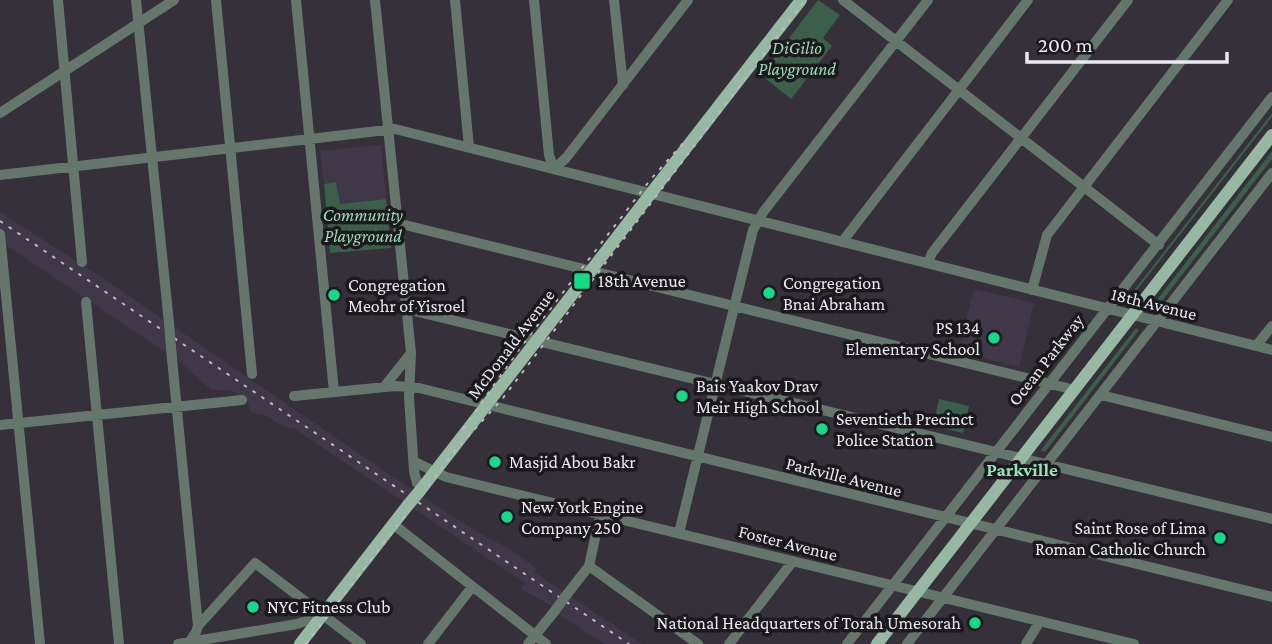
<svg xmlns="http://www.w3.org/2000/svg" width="1272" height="644" font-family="'Crimson Pro',serif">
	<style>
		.built { fill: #403848 }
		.green { fill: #3b5f4a }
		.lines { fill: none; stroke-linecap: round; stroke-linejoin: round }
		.minor { stroke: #65766c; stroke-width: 10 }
		.major { stroke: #97b9a4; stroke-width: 12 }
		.rail { stroke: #bebac2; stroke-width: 2; stroke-dasharray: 3.5 7; stroke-linecap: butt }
		.minor-bridge { stroke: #65766c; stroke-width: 10 }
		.major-bridge { stroke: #97b9a4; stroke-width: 12 }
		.poi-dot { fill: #14d989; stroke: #1b191d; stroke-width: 2.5 }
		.labels { text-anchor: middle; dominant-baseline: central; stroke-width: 7; stroke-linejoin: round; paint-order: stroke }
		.park-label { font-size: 18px; font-style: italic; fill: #9adcb5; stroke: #1b191d }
		.poi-label { font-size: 18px; fill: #ede9f0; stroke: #1b191d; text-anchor: start }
		.street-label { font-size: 18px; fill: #ede9f0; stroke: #1b191d }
		.neighbourhood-label { font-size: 19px; font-weight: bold; fill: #95e3b6; stroke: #1b191d }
	</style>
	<rect width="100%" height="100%" fill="#35303a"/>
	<path class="built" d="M 381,145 L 386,199 L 339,204 L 336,183 L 324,184 L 320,151 Z
		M 0,212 L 104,279 L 427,500 L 489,539 L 509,548 L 536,568 L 534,572 L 642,644 L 604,644 L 563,617 L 550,605 L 521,589 L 525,583 L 295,429 L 284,427 L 267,416 L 250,412 L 248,402 L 230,390 L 211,390 L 180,362 L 0,241 Z
		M 974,289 L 1034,303 L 1019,367 L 958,352 Z"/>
	<path class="green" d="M 818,0 L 840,15 L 823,38 L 832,46 L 791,99 L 761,75 Z
		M 1272,113 L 1272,117 L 1130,299 L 1128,298 Z
		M 1272,151 L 1272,159 L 1158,306 L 1153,305 Z
		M 336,182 L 340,204 L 386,199 L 391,248 L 330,253 L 324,184 Z
		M 1136,328 L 1139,330 L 1045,452 L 1041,450 Z
		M 939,399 L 969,406 L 963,433 L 933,426 Z"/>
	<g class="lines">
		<path class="minor" d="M 58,0 L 82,262
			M 136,0 L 169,323
			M 216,0 L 252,374
			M 296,0 L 334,392
			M 375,0 L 411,353 L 409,397 L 414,471 L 417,483 L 423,487
			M 455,0 L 469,147
			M 534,0 L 549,155 L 554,169 L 566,158 L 688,0
			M 614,0 L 623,85
			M 843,0 L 1159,245
			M 0,113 L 174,0
			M 0,175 L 395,129 L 1272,350
			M 397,223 L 1075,390
			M 0,234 L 40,644
			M 842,242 L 1028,0
			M 928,263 L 932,253 L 1128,0
			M 1032,290 L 1047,235 L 1228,0
			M 86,302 L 119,644
			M 406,309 L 1272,519
			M 1256,346 L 1272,326
			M 172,359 L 198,626 L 196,632 L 188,644
			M 384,387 L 411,353
			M 1101,395 L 1272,437
			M 294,396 L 396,386 L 419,388 L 1272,597
			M 0,425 L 242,400
			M 415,462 L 446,477 L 1134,644
			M 393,524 L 546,644
			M 679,533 L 753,230 L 764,211 L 928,0
			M 589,566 L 698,644
			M 568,593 L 589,566 L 600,515
			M 198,626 L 255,563 L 361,644
			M 178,644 L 297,624 L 323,615
			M 428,644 L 472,587
			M 528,644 L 554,612
			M 729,644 L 793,561
			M 847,644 L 1272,97
			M 907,644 L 1272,173
			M 1026,644 L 1040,621"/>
		<path class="major" d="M 419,492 L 801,0
			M 300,644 L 408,505
			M 877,644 L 1272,135"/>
		<path class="rail" d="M 0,221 L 629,644
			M 463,429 L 520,348 L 651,179 L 685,141
			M 306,644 L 455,451 L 503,398 L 805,0"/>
		<path class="minor-bridge" d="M 169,323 L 172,359
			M 554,612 L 568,593"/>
		<path class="major-bridge" d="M 408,505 L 419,492"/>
	</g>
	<g class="poi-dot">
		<rect x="573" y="272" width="18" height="18" rx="3.5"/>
		<circle cx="769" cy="293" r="7"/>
		<circle cx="334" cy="295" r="7"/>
		<circle cx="994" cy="338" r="7"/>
		<circle cx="682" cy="396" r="7"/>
		<circle cx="822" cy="429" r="7"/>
		<circle cx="495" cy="462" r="7"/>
		<circle cx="507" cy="517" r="7"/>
		<circle cx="1220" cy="538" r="7"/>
		<circle cx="253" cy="607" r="7"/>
		<circle cx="975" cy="623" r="7"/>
	</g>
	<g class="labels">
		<g class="park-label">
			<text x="797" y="48">DiGilio<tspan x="797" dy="21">Playground</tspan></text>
			<text x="363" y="215">Community<tspan x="363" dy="21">Playground</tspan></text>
		</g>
		<g class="poi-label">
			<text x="598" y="281">18th Avenue</text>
			<text x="783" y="283">Congregation<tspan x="783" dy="21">Bnai Abraham</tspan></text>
			<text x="348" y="285">Congregation<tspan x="348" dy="21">Meohr of Yisroel</tspan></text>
			<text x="980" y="328" text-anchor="end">PS 134<tspan x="980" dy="21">Elementary School</tspan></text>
			<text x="696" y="386">Bais Yaakov Drav<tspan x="696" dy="21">Meir High School</tspan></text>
			<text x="836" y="419">Seventieth Precinct<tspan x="836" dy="21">Police Station</tspan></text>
			<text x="509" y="462">Masjid Abou Bakr</text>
			<text x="521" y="507">New York Engine<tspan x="521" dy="21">Company 250</tspan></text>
			<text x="1206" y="528" text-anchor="end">Saint Rose of Lima<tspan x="1206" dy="21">Roman Catholic Church</tspan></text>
			<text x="267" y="607">NYC Fitness Club</text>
			<text x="961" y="623" text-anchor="end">National Headquarters of Torah Umesorah</text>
		</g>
		<g class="street-label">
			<text transform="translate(1154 304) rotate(14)">18th Avenue</text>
			<text transform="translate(511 344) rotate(-53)">McDonald Avenue</text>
			<text transform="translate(1046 360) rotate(-52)">Ocean Parkway</text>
			<text transform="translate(844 477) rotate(14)">Parkville Avenue</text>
			<text transform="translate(788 543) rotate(14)">Foster Avenue</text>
		</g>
		<g class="neighbourhood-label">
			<text x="1022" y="469">Parkville</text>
		</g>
	</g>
	<path d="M1027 52v10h200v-10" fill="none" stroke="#ede9f0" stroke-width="3.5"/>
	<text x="1038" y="52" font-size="21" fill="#ede9f0" stroke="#1b191d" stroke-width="5" paint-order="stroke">200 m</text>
</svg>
